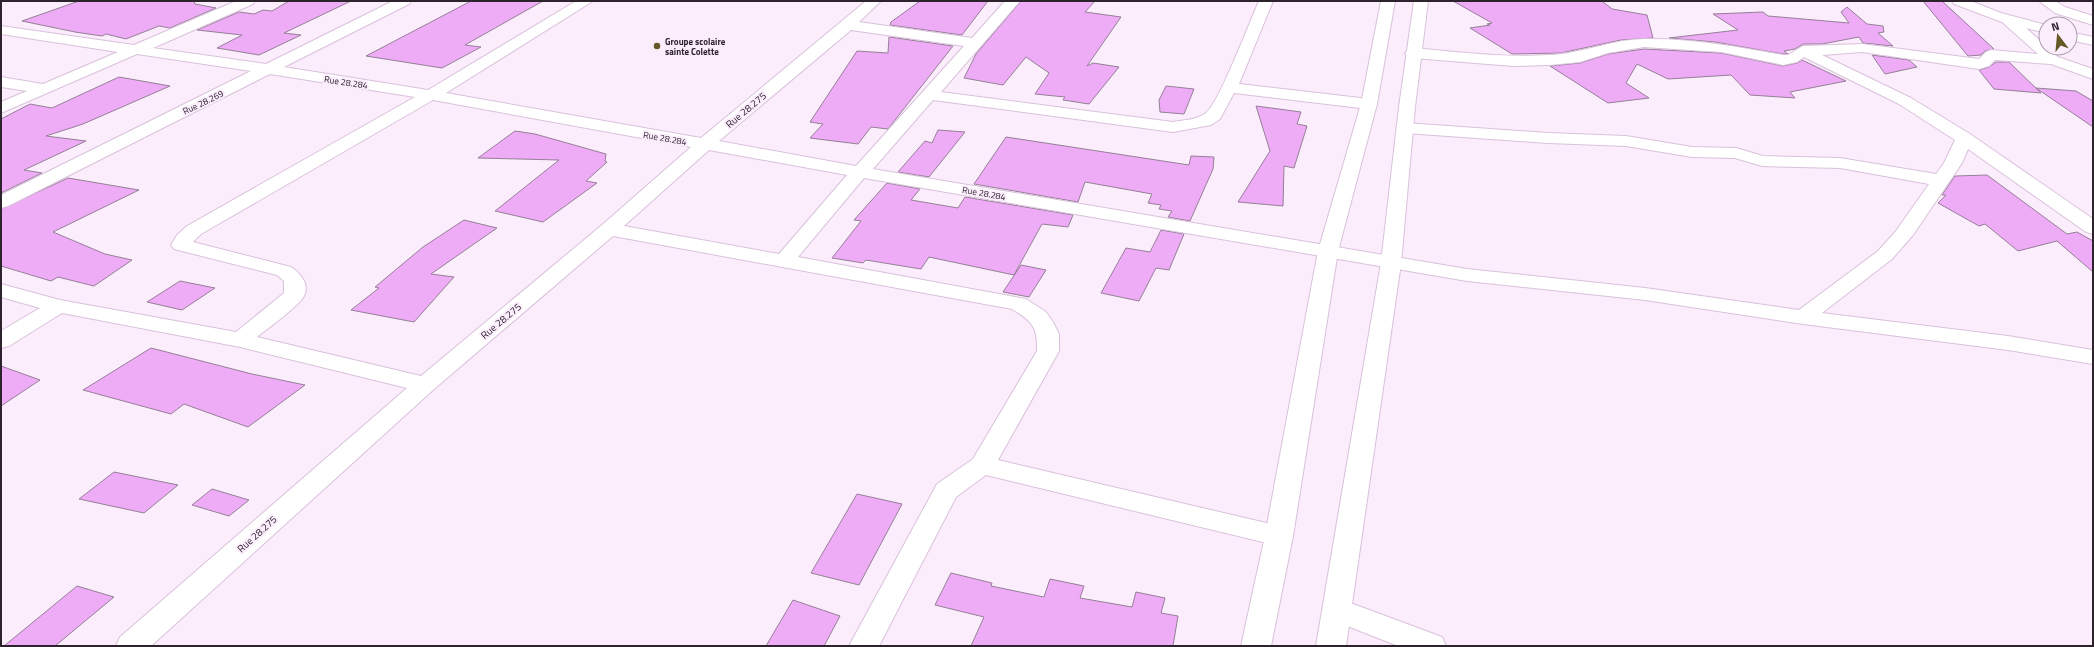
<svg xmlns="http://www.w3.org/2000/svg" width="2094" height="647" font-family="'Titillium Web',sans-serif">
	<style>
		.building { fill: #efacf6; stroke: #957f97 }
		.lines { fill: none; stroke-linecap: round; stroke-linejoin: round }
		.minor-casing { stroke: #d9c1db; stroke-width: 2 }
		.major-casing { stroke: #d9c1db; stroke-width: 2 }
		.minor { fill: #fff; fill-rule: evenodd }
		.major { fill: #fff; fill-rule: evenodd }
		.poi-dot { fill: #645825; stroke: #fcedfd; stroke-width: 1.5 }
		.labels { text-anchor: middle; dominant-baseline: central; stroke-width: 4; stroke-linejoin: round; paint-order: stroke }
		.far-poi-label { font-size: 9px; font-weight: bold; fill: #2c232d; stroke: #fcedfd; text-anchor: start }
		.far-street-label { font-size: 9px; fill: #2c232d; stroke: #fcedfd }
		.street-label { font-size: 10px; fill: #2c232d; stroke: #fcedfd }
	</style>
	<rect width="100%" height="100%" fill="#fcedfd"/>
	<path class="building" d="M 79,1 L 194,1 L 195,4 L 216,8 L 170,28 L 159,26 L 126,39 L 106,34 L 102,36 L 75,32 L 22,21 Z
		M 289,1 L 351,1 L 284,33 L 301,35 L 259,55 L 217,48 L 242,35 L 197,30 L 239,12 L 254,14 L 263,10 L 272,11 Z
		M 471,1 L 543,1 L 465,45 L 481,47 L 442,68 L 366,56 Z
		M 920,1 L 988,1 L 962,35 L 890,25 L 891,22 Z
		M 1021,1 L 1095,1 L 1085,12 L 1121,17 L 1087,66 L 1093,63 L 1119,67 L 1089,104 L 1063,100 L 1065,97 L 1035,94 L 1049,73 L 1026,57 L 1003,85 L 964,78 L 976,54 Z
		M 1453,1 L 1602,1 L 1612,9 L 1647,15 L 1653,38 L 1621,40 L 1561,53 L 1512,54 L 1470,28 L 1490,25 L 1487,24 L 1492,23 Z
		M 1923,1 L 1942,1 L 1994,49 L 1985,51 L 1981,55 L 1968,56 Z
		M 1847,7 L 1867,24 L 1883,26 L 1884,32 L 1878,33 L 1893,46 L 1863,43 L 1859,37 L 1822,44 L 1803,44 L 1795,49 L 1784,51 L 1788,54 L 1783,54 L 1715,42 L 1669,38 L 1738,30 L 1713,14 L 1763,12 L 1768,16 L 1849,23 L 1841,12 Z
		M 889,37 L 953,46 L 888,129 L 871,127 L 858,144 L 810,138 L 823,124 L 810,122 L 857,51 L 888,53 Z
		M 1644,49 L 1721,53 L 1783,66 L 1797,63 L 1802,60 L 1846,81 L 1790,92 L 1795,98 L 1750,95 L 1731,75 L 1668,79 L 1637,64 L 1626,83 L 1649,98 L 1608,103 L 1550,66 L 1580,63 L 1608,54 Z
		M 1872,55 L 1909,60 L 1917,67 L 1885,74 Z
		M 1996,62 L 2009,62 L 2041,93 L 1994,89 L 1979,70 L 1989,67 Z
		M 119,77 L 170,86 L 83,124 L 46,136 L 86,141 L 24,170 L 42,173 L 1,193 L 1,119 L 30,104 L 52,108 Z
		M 1166,86 L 1194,89 L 1184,114 L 1160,112 L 1159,100 Z
		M 2036,88 L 2076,91 L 2093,101 L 2093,127 Z
		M 1256,106 L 1301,112 L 1297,124 L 1307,126 L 1294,168 L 1284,166 L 1283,206 L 1238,202 L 1270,151 Z
		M 938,130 L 965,132 L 929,177 L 898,172 L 925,141 L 932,143 Z
		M 515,131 L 535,134 L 606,154 L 605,161 L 607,162 L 586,181 L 597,183 L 543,222 L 495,211 L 559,160 L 478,158 Z
		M 1006,137 L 1189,165 L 1191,156 L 1214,157 L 1213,169 L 1190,221 L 1168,217 L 1172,211 L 1159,209 L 1161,205 L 1148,203 L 1152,194 L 1085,182 L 1078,202 L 974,184 Z
		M 1987,175 L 2067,234 L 2077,232 L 2093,241 L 2093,272 L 2057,241 L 2018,251 L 1985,224 L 1979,226 L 1938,203 L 1946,195 L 1942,195 L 1955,176 Z
		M 68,178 L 139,190 L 53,232 L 105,254 L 132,260 L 94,286 L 58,277 L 51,281 L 1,266 L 1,209 Z
		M 887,183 L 920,189 L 911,200 L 958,208 L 965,197 L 1073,215 L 1068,227 L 1042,224 L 1014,275 L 929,257 L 921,269 L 866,260 L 863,263 L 832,258 L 861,221 L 854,220 Z
		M 464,220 L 497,228 L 431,274 L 454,277 L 414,322 L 351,310 L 379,288 L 375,287 L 423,247 Z
		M 1161,230 L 1184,234 L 1169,270 L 1156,268 L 1139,301 L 1101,293 L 1126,248 L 1150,252 Z
		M 1021,265 L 1046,270 L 1029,297 L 1003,292 Z
		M 180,281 L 215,288 L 182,310 L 147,302 Z
		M 151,348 L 252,374 L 305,385 L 248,427 L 184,404 L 171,414 L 83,390 Z
		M 1,366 L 40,380 L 1,406 Z
		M 114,472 L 178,485 L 144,513 L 79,499 Z
		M 212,489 L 249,500 L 229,516 L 192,505 Z
		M 857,494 L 902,504 L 859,585 L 811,573 Z
		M 951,573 L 992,583 L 991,586 L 1044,597 L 1050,579 L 1084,586 L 1080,598 L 1132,607 L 1136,592 L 1165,598 L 1161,613 L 1178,616 L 1173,646 L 971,646 L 984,617 L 935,605 Z
		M 77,586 L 114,597 L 55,646 L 4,646 Z
		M 793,600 L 840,616 L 824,646 L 766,646 Z"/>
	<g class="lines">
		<defs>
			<path id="minor" d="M 236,1 L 255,1 L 253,4 L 153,48 L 266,64 L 393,1 L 411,1 L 409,4 L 284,67 L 428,90 L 576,1 L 593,1 L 446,93 L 701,138 L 866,1 L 881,1 L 859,22 L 972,38 L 1005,1 L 1020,1 L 941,92 L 1173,122 C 1184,120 1197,120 1206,113 C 1219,103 1250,21 1259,1 L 1273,1 L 1239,84 L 1369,99 L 1375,101 L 1377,104 L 1375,107 L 1369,109 L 1234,93 L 1220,119 L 1211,125 L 1173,132 L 933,100 L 873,169 L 1467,269 L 1645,288 L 1799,310 L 1878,251 L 1896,231 L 1929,184 L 1840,168 L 1762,166 L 1735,158 L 1692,157 L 1626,146 L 1548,143 L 1405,133 L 1399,132 L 1396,128 L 1399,124 L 1405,123 L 1548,133 L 1626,136 L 1692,147 L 1736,148 L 1763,156 L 1840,158 L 1936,174 L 1944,163 L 1955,140 L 1899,104 L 1804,57 L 1797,62 L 1783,65 L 1721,52 L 1644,47 L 1608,53 L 1580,62 L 1550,65 L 1513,66 L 1413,58 L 1408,56 L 1405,53 L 1408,50 L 1413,48 C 1458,52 1504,58 1549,55 C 1582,54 1612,39 1645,39 C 1691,38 1738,47 1783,55 L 1788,55 L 1803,46 L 1862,44 L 1979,59 L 1986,52 L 1991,50 L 2038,54 L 2002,22 L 1954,4 L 1952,1 L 1971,1 L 2001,13 L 2046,25 L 2046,33 L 2026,28 L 2046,46 L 2046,48 L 2058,57 L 2093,69 L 2093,79 L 2051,64 L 1995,60 L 1989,66 L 1979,69 L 1862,52 L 1822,55 L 1911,98 L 1970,134 L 2093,219 L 2093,234 L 2086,232 L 1968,149 L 1962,163 L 1913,235 L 1892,259 L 1822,313 L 2008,336 L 2093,350 L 2093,364 L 2008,350 L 1803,324 L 1645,300 L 1467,281 L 864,178 L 798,257 L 1026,299 L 1046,312 L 1053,322 L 1059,334 L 1059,351 L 998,460 L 1279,526 L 1289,529 L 1293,536 L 1289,543 L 1279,546 L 986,475 L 956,497 L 879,646 L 849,646 L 937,484 L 973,459 L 1037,351 C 1038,327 1032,321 1012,309 L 613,236 L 433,390 L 151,646 L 116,646 L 120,637 L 407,388 L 240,347 L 62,313 L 9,346 L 1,348 L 1,331 L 40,308 L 1,297 L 1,284 L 60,300 L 236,332 L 284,293 L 284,281 L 277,275 L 174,249 L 171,245 L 177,235 L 187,226 L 415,97 L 270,74 L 8,206 L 1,208 L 1,195 L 251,71 L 137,54 L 1,113 L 1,102 L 27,91 L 1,87 L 1,77 L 43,84 L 118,52 L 1,34 L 1,26 L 134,45 ZM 851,30 L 964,46 L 856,166 L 719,141 ZM 433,100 L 691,147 L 602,225 L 421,376 L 257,337 C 267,329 300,305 304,296 C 310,284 300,273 291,267 L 193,242 L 201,234 ZM 709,150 L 847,175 L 779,254 L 624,226 Z
				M 2039,1 L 2055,1 L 2065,7 L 2093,16 L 2093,25 L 2055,13 Z
				M 2070,32 L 2093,37 L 2093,45 L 2070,40 Z
				M 1337,598 L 1442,637 L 1446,646 L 1398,646 L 1327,618 L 1322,610 L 1327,602 Z"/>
			<path id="major" d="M 1381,1 L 1395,1 L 1377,104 L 1338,251 L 1293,536 L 1271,646 L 1241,646 L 1265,536 L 1318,251 L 1361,104 Z
				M 1414,1 L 1428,1 L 1415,107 L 1401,263 L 1346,646 L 1316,646 L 1381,263 L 1399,107 Z"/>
		</defs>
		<use href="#minor" class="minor-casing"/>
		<use href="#major" class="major-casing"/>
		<use href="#minor" class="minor"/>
		<use href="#major" class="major"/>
	</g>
	<circle class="poi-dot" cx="657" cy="46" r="4"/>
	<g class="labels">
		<g class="far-poi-label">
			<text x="665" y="41">Groupe scolaire<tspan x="665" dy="10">sainte Colette</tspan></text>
		</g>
		<g class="far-street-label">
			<text transform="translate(346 82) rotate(9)">Rue 28.284</text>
			<text transform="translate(203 102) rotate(-26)">Rue 28.269</text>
			<text transform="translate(665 138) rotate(10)">Rue 28.284</text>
			<text transform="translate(984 193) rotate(10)">Rue 28.284</text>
		</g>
		<g class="street-label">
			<text transform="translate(746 110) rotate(-40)">Rue 28.275</text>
			<text transform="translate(501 321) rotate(-40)">Rue 28.275</text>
			<text transform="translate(257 534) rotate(-42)">Rue 28.275</text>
		</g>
	</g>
	<rect width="2094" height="647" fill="none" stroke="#2c232d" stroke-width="4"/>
	<g transform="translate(2058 36) rotate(344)"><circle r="19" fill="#fcedfd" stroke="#a99caa"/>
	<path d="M0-3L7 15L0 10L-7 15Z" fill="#645825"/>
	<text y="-6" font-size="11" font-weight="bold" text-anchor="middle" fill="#2c232d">N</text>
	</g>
</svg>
